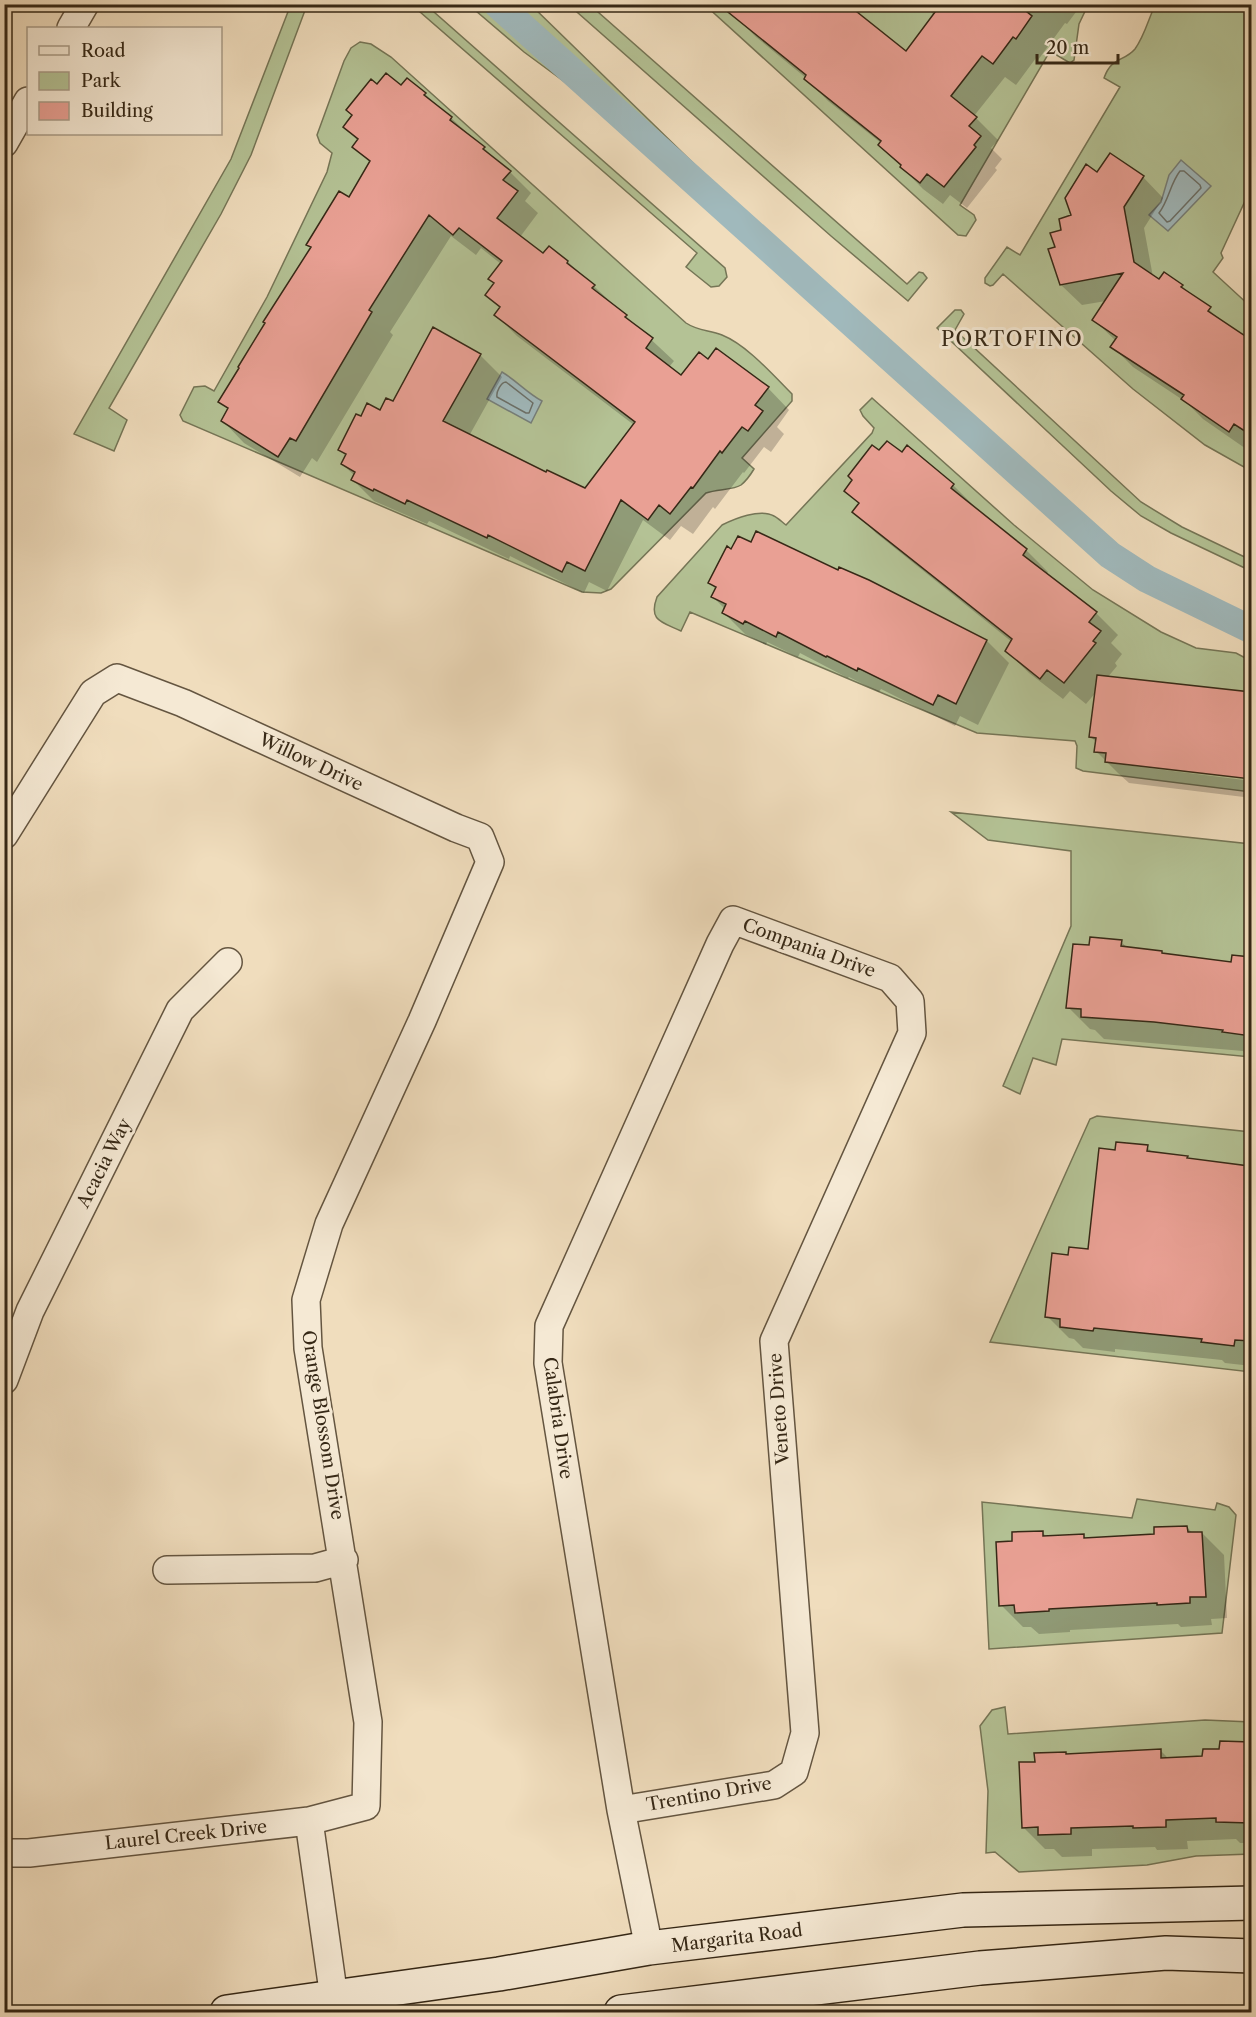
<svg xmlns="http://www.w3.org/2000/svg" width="1256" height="2017" font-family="'Libre Caslon Text',serif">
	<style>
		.green { fill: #b4c295; stroke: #757556; stroke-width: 1.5 }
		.water { fill: #a0b9bc; stroke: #767f7a; stroke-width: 1.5 }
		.shadow { fill: #0003 }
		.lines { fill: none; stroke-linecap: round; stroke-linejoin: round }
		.shore { stroke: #6b7069; stroke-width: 1.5 }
		.canal { stroke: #a0b9bc; stroke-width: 28 }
		.building { fill: #e9a094; stroke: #362816; stroke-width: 1.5 }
		.street-casing { stroke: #645540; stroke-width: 30 }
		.secondary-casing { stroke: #362816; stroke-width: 36 }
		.street { stroke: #f5e9d4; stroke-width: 27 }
		.secondary { stroke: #f5e9d4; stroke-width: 33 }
		.labels { text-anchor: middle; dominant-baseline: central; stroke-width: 6; stroke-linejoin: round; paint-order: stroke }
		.street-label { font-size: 18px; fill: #362816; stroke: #f5e9d4 }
		.neighbourhood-label { font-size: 20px; letter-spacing: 1.5px; fill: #362816; stroke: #f5e9d4 }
	</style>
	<rect width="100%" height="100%" fill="#f0ddbd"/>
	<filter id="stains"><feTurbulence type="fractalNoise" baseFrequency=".00333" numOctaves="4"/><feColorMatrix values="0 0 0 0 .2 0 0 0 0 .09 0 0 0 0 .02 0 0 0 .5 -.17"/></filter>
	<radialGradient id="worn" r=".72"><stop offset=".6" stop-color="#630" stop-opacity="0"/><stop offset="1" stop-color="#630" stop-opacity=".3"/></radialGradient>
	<path class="green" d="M 291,4 L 307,5 L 251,155 L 221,214 L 109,408 L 127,420 L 114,451 L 74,434 L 231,159 Z
		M 412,5 L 426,5 L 725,268 L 727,277 L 719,286 L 711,287 L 686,267 L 697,253 Z
		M 469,5 L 531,5 L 730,199 L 871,329 L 1128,556 L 1170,582 L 1251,621 L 1251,635 L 1184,605 L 1115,566 L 1081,539 L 812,298 L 752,241 L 623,125 L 524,52 Z
		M 569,5 L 590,5 L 907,284 L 919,272 L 923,273 L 927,278 L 908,301 L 831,236 Z
		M 705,5 L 1088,5 L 1079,24 L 1074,60 L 1070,63 L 1050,51 L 960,205 L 974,215 L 976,220 L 966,236 L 958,235 Z
		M 1155,5 L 1251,5 L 1251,188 L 1221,253 L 1223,258 L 1213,272 L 1251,307 L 1251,471 L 1205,445 L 1133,389 L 1003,274 L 993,285 L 990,286 L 985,283 L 985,278 L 1007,247 L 1020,255 L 1120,87 L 1104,78 C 1112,56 1124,62 1135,49 C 1144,37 1149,18 1155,5 Z
		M 360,42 L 371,44 L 391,57 L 686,323 C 698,331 709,330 722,335 C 747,345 773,375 792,394 L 792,401 L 742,458 L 754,469 C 751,474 746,481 741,485 C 734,490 716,489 706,493 L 611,589 L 601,593 L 582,592 L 183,421 L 180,415 L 194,387 L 205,386 L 214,391 L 267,297 L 327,172 L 332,153 L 320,143 L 317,135 L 344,61 L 351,48 Z
		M 955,310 L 961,310 L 964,314 L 955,330 L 1141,502 L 1182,527 L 1251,560 L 1251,571 L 1171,533 L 1141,516 L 1111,491 L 937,328 Z
		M 872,398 L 1014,525 L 1093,590 L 1161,632 L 1196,648 L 1236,653 L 1251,661 L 1251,792 L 1083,771 L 1076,768 L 1077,746 L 1075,741 L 977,733 L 690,612 L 681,631 C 662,622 648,621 657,597 L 722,525 C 734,519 760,508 774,516 C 778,518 782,522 786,525 L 872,433 L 874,428 L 863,416 L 860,410 Z
		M 951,812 L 1251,844 L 1251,1057 L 1062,1039 L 1056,1065 L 1033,1058 L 1020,1094 L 1003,1086 L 1071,926 L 1071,851 L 988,840 Z
		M 1097,1116 L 1251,1132 L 1251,1372 L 990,1342 L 1090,1119 Z
		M 1137,1499 L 1215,1510 L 1217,1503 L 1229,1507 L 1236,1515 L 1222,1633 L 989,1649 L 982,1502 L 1132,1518 Z
		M 1005,1707 L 1008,1734 L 1205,1720 L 1251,1722 L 1251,1854 L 1196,1856 L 1147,1865 L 1019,1872 L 995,1852 L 986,1853 L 988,1791 L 980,1726 L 992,1710 Z"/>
	<path class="water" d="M 1181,160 L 1211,186 L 1168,231 L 1149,215 L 1161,202 L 1169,175 Z
		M 502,372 C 517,381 527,393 542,401 L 531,423 L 487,399 Z"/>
	<path class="shadow" d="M 735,4 L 848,4 L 907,53 L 934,15 L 930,11 L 935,4 L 1082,4 L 1067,24 L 1065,23 L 1038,60 L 1036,58 L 1016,85 L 1005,77 L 974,116 L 998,140 L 991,148 L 1002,159 L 995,168 L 997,170 L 967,208 L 950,195 L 943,204 L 923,189 L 880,145 L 881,143 L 828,101 L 806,78 L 756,37 L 734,15 Z
		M 378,86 L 401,87 L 425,94 L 510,172 L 531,193 L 525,201 L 538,213 L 520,237 L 543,255 L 568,262 L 674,361 L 669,367 L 682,377 L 708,361 L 768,388 L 789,410 L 777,427 L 784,434 L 771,452 L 764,447 L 744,473 L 743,472 L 715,509 L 713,507 L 693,534 L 681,526 L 670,540 L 643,520 L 607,591 L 589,582 L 584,593 L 510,556 L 509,559 L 429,521 L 427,524 L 374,501 L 353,480 L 355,476 L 342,464 L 346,456 L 340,450 L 361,418 L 381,412 L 480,355 L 502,377 L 469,436 L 547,474 L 586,490 L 634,425 L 517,336 L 496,315 L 501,308 L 487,295 L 496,284 L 501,264 L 481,248 L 476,255 L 451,236 L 390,332 L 393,335 L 317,462 L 312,458 L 300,477 L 244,443 L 223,421 L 229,410 L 220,401 L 312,248 L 308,244 L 349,199 L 371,164 L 354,146 L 358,141 L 345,127 Z
		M 1097,174 L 1143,177 L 1163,198 L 1144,228 L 1153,277 L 1159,281 L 1182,286 L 1224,323 L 1252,342 L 1252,453 L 1203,419 L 1186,402 L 1133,367 L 1112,346 L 1116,341 L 1094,320 L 1106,301 L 1082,305 L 1061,285 L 1057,248 L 1063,231 Z
		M 880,452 L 953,485 L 975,507 L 974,508 L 1026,550 L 1048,572 L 1046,575 L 1096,613 L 1118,635 L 1111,643 L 1122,654 L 1115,663 L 1117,666 L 1107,678 L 1252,694 L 1252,778 L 1117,761 L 1117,764 L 1252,781 L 1252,798 L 1129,783 L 1118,773 L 1096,751 L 1097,743 L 1091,737 L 1097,691 L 1086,704 L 1070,691 L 1063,699 L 1029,673 L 1007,651 L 1012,642 L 876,533 L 854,511 L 859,504 L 846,490 Z
		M 839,572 L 868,582 L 987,641 L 1009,663 L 978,725 L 960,716 L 955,726 L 881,689 L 879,692 L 849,677 L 848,678 L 800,653 L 798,657 L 767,642 L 766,645 L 745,634 L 723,612 L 725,609 L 713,597 L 716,589 L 710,583 Z
		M 1121,942 L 1128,948 L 1164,955 L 1232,963 L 1233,957 L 1252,959 L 1252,1055 L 1246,1054 L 1243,1051 L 1104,1039 L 1095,1030 L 1090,1029 L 1068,1007 L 1091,947 Z
		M 1147,1147 L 1153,1153 L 1187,1157 L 1190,1160 L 1252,1167 L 1252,1366 L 1225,1363 L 1222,1360 L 1115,1349 L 1115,1352 L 1083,1348 L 1074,1339 L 1069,1338 L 1047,1316 L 1070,1257 L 1090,1251 L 1116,1152 Z
		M 1187,1527 L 1193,1534 L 1202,1533 L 1224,1555 L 1227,1618 L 1211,1619 L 1212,1625 L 1181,1627 L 1178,1624 L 1070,1630 L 1070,1632 L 1039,1634 L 1031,1627 L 1023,1627 L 1001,1605 L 1013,1542 L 1042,1532 L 1048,1538 L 1083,1536 L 1087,1539 L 1156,1535 Z
		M 1250,1743 L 1252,1843 L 1240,1843 L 1236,1839 L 1187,1841 L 1188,1849 L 1157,1850 L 1155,1847 L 1092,1849 L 1092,1856 L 1062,1857 L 1054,1849 L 1045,1849 L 1023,1827 L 1036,1763 L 1067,1756 L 1160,1750 L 1169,1759 L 1204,1757 L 1221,1751 Z"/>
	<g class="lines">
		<path class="shore" d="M 1180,171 L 1184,171 L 1200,185 L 1201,188 L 1170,221 L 1167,222 L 1159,213 C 1169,200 1170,184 1180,171 Z
			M 506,382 L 533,403 L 529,413 L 526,413 L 497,397 C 496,392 501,382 506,382 Z"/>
		<path class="canal" d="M 497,4 L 1110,555 L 1147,579 L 1252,630"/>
	</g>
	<path class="building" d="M 718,4 L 847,4 L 906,51 L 941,4 L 1017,4 L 1032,16 L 1016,39 L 1013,37 L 993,64 L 982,56 L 951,96 L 977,117 L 969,126 L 981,136 L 974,145 L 976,147 L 944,187 L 927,174 L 920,183 L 900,167 L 901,165 L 878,145 L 881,141 L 804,79 L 806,75 Z
		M 386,73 L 401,85 L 407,78 L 426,93 L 424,95 L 452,117 L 450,120 L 485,147 L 483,149 L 511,171 L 503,180 L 518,191 L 497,218 L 543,253 L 549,246 L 568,261 L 567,263 L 595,285 L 592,288 L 627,315 L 625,317 L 653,338 L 646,348 L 681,375 L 699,352 L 708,359 L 716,348 L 769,387 L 755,405 L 763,411 L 748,431 L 742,427 L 722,453 L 720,451 L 693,488 L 691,487 L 670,514 L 659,505 L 648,520 L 621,500 L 585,571 L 567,562 L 562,572 L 488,535 L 487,538 L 407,500 L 405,504 L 374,489 L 373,491 L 351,480 L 355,472 L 341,464 L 346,454 L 338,450 L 356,414 L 361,416 L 367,403 L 380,410 L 386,398 L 393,401 L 433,327 L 481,354 L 443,421 L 546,472 L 547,470 L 585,488 L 635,422 L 494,315 L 500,307 L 485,295 L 494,283 L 488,279 L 502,261 L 459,228 L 453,235 L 429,215 L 369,310 L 372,312 L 296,441 L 290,438 L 278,457 L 221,421 L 228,408 L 218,402 L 239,368 L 238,367 L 265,323 L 263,322 L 311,247 L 306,245 L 339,191 L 349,197 L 370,161 L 352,147 L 358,139 L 343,127 L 352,115 L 346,110 L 371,79 L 377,84 Z
		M 1110,153 L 1144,176 L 1124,207 L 1134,262 L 1159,279 L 1164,272 L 1183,285 L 1181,287 L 1211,307 L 1208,311 L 1251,340 L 1251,435 L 1234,424 L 1229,432 L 1181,399 L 1184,395 L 1110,347 L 1117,337 L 1092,320 L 1123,273 L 1060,285 L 1048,249 L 1055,247 L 1050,233 L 1061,230 L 1059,219 L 1071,215 L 1065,198 L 1086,164 L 1097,172 Z
		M 887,441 L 902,452 L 907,445 L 954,484 L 951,488 L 1027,549 L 1023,555 L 1097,612 L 1089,622 L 1101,631 L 1093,641 L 1096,643 L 1064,683 L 1047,670 L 1040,679 L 1005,651 L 1012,639 L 852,512 L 859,503 L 844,491 L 852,480 L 848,476 L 872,445 L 879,450 Z
		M 756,531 L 838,570 L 839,567 L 869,580 L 987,640 L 956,704 L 938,695 L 933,705 L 858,668 L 857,671 L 827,656 L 826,657 L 778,632 L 776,637 L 745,621 L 743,624 L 722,613 L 726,604 L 711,597 L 716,587 L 708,583 L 727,546 L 731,549 L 738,536 L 751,542 Z
		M 1097,675 L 1251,692 L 1251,779 L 1105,762 L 1106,753 L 1094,752 L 1096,738 L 1089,737 Z
		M 1090,937 L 1122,940 L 1121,946 L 1162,951 L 1162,953 L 1231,962 L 1232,955 L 1251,957 L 1251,1036 L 1222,1032 L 1223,1030 L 1154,1022 L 1081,1017 L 1081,1009 L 1066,1008 L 1073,944 L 1089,945 Z
		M 1116,1142 L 1148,1145 L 1147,1151 L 1188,1156 L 1187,1158 L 1249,1166 L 1248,1176 L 1251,1177 L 1251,1341 L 1235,1340 L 1234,1346 L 1201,1342 L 1202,1339 L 1132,1332 L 1094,1328 L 1093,1331 L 1060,1327 L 1060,1319 L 1045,1317 L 1052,1253 L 1068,1255 L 1069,1247 L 1088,1249 L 1099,1148 L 1115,1150 Z
		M 1187,1526 L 1188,1532 L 1202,1532 L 1206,1597 L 1190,1597 L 1190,1603 L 1157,1605 L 1157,1603 L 1049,1609 L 1049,1611 L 1015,1613 L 1014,1605 L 999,1606 L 996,1542 L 1012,1541 L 1012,1532 L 1043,1531 L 1043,1536 L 1084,1534 L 1084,1538 L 1154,1534 L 1154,1527 Z
		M 1220,1741 L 1251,1742 L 1251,1806 L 1250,1823 L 1216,1822 L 1216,1818 L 1166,1820 L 1166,1827 L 1133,1828 L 1133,1826 L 1071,1828 L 1071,1834 L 1038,1835 L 1038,1827 L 1022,1828 L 1019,1762 L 1035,1762 L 1034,1753 L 1066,1752 L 1066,1754 L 1161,1749 L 1161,1758 L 1202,1756 L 1203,1749 L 1219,1749 Z"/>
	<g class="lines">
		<defs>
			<path id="street" d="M 71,28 L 85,4
				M 4,143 L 28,101
				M 4,835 L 93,693 L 117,678 L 183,703 L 456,828 L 480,837 L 490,862 L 422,1021 L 329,1224 L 306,1300 L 308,1348 L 368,1722 L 366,1806 L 309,1821 L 29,1853 L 4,1853
				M 4,1380 L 30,1311 L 180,1010 L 228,962
				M 167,1570 L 315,1568 L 344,1560
				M 621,1810 L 774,1785 L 794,1772 L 805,1733 L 774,1341 L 912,1033 L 910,1001 L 890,978 L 733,920 L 720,944 L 549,1326 L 548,1363 L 621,1810 L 649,1948
				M 309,1821 L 336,2012"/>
			<path id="secondary" d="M 227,2012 L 499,1974 L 649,1948 L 963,1910 L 1252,1903
				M 621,2012 L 980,1968 L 1166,1953 L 1252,1956"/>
		</defs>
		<use href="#street" class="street-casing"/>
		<use href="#secondary" class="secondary-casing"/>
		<use href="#street" class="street"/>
		<use href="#secondary" class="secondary"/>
	</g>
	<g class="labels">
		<g class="street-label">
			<text transform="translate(311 762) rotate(25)">Willow Drive</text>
			<text transform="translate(809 948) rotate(20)">Compania Drive</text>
			<text transform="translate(104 1163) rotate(-63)">Acacia Way</text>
			<text transform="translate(779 1409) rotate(-94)">Veneto Drive</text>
			<text transform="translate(558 1418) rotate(82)">Calabria Drive</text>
			<text transform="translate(323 1425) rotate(81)">Orange Blossom Drive</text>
			<text transform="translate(709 1794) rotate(-10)">Trentino Drive</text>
			<text transform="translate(186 1835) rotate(-6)">Laurel Creek Drive</text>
			<text transform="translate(737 1938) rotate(-7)">Margarita Road</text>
		</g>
		<g class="neighbourhood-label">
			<text x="1012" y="339">PORTOFINO</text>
		</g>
	</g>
	<rect width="1256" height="2017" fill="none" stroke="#f0ddbd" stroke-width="24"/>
	<rect x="6" y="6" width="1244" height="2005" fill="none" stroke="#362816" stroke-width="3"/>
	<rect x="12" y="12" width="1232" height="1993" fill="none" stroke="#362816" stroke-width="1.5"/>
	<rect x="27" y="27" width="195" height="108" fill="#f5e9d4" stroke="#a99c88" stroke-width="1.5"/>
	<rect x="39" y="46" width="30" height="9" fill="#f5e9d4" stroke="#a99c88" stroke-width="1.5"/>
	<text x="81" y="57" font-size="18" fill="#362816">Road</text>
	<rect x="39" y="72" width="30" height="18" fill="#b4c295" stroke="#a99c88" stroke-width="1.5"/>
	<text x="81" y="87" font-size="18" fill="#362816">Park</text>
	<rect x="39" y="102" width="30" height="18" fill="#e9a094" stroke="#a99c88" stroke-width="1.5"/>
	<text x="81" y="117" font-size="18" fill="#362816">Building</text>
	<path d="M1037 54v9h81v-9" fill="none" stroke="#362816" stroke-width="3"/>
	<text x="1046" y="54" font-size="18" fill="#362816" stroke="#f5e9d4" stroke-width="4.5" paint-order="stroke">20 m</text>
	<rect width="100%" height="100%" filter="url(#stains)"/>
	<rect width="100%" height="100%" fill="url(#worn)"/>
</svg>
